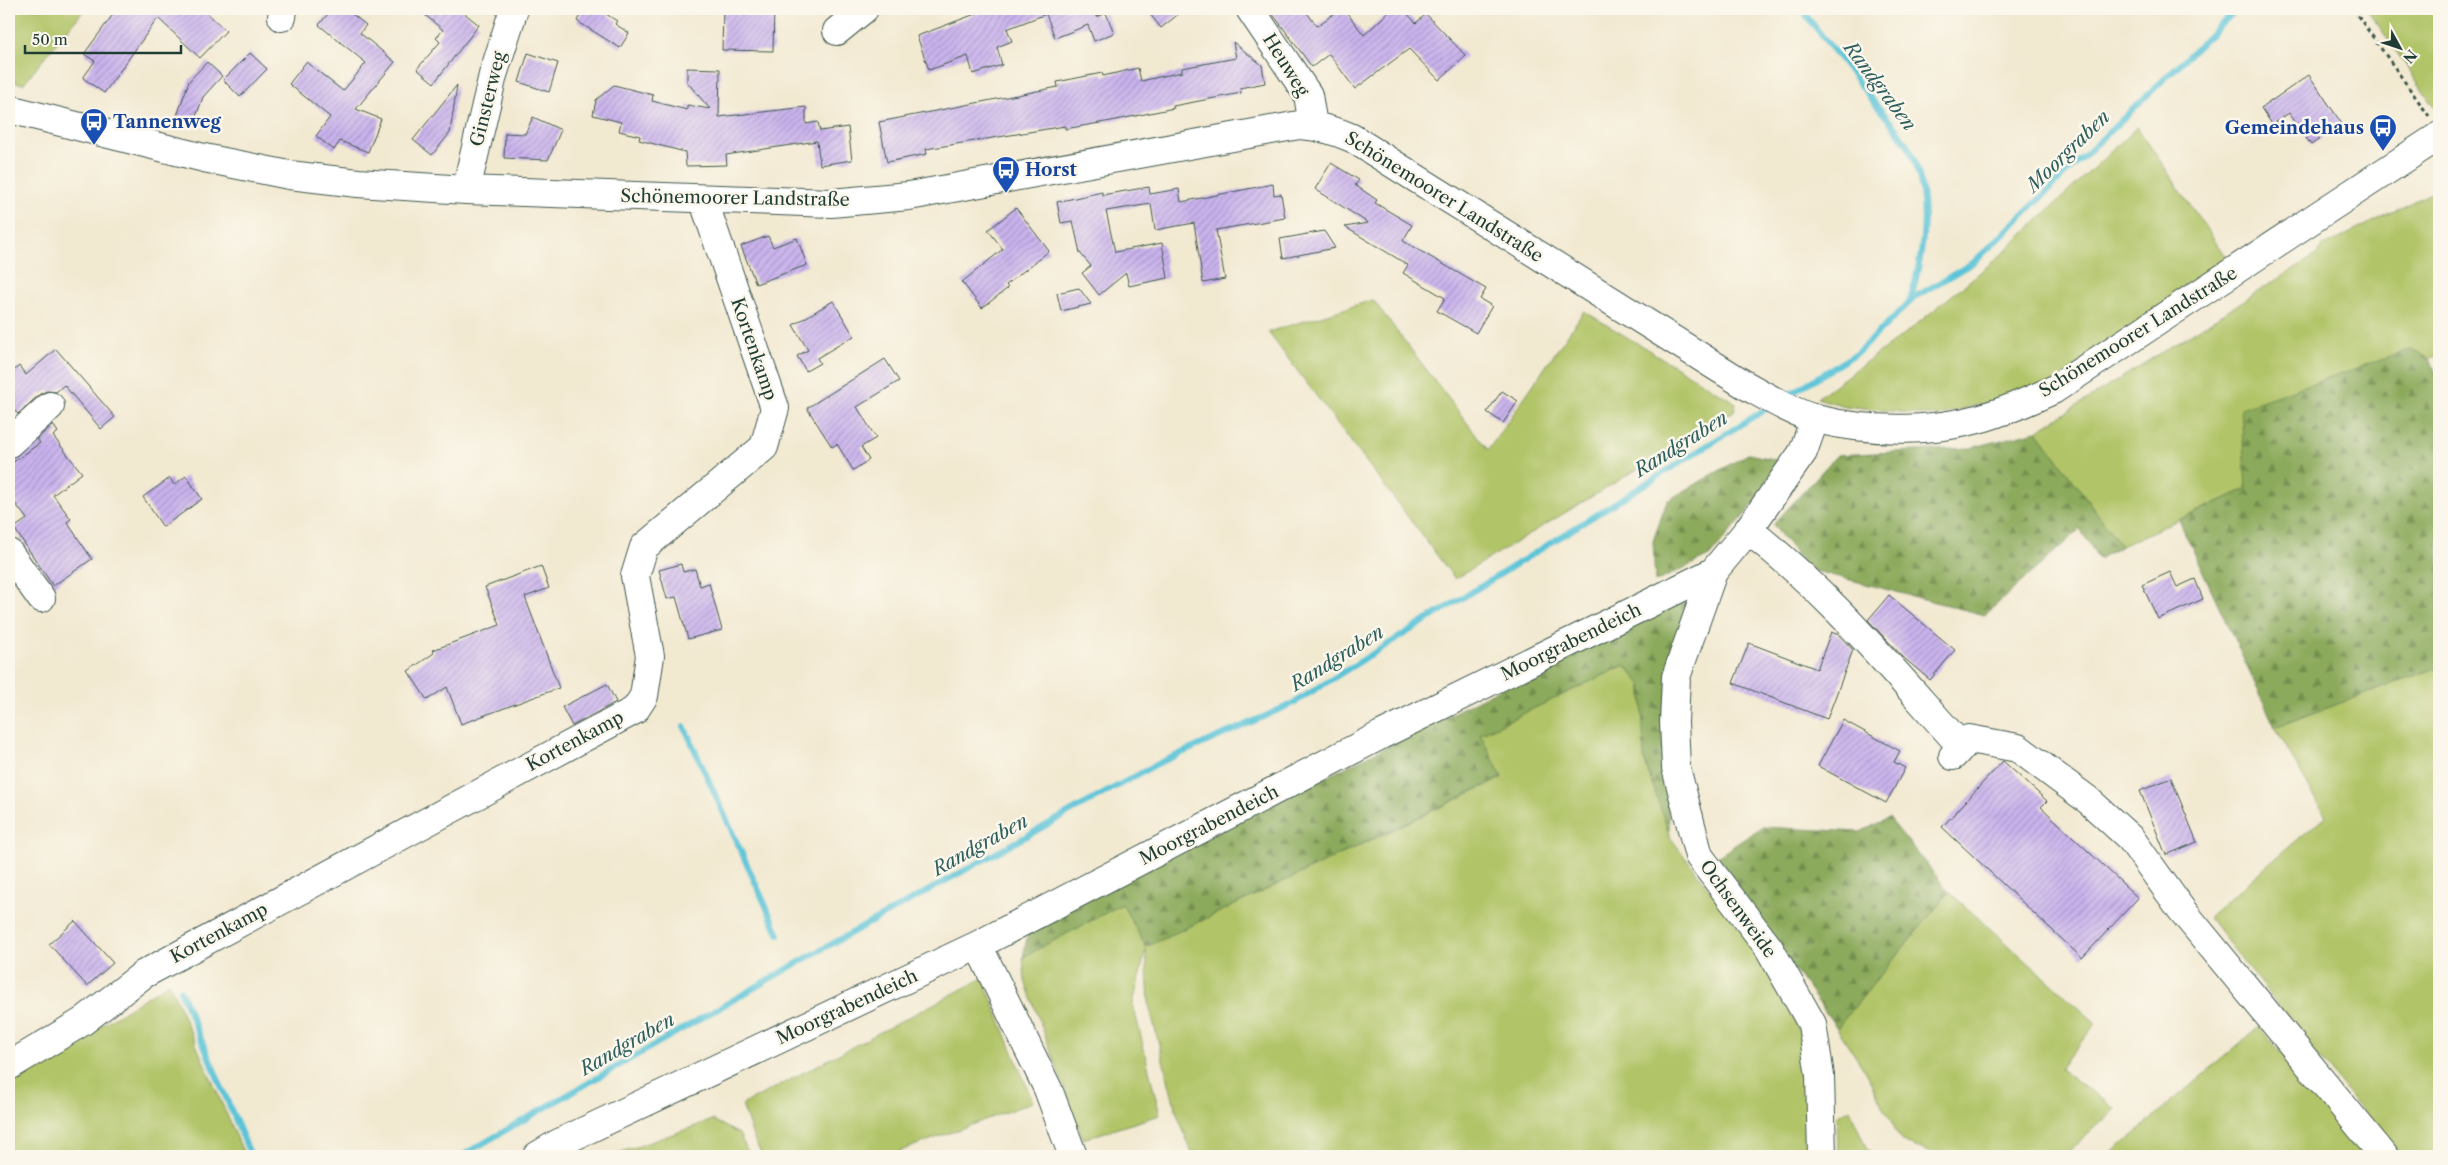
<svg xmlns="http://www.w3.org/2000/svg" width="2448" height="1165" font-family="'Libre Caslon Text',serif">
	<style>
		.green { fill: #b1c467; stroke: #68804e }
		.forest { fill: url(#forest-firs); stroke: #567448 }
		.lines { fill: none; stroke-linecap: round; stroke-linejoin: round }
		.stream { stroke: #5bc4d8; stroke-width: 6 }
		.building { fill: url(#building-hatch) }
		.minor-casing { stroke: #3f574c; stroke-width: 30 }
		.path { stroke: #3f574c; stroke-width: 3; stroke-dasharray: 4 4; stroke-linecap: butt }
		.minor { stroke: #fff; stroke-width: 28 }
		.labels { text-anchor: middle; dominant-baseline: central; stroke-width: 5; stroke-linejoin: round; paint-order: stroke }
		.street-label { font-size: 18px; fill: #1f3d34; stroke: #fbf7ec }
		.transit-label { font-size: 18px; font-weight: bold; fill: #164399; stroke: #fbf7ec; text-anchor: start }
		.water-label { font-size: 19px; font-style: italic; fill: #2e5f5d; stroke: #fbf7ec }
	</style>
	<defs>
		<pattern id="forest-firs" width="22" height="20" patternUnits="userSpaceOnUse" patternTransform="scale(1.25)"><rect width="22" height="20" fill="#8caa5c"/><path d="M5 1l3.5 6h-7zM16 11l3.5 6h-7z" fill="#728c4d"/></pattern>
		<pattern id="building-hatch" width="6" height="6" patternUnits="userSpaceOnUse" patternTransform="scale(1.25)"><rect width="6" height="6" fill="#cbb4ee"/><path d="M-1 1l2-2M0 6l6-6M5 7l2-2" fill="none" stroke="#a494c2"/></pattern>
	</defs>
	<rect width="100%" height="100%" fill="#fbf7ec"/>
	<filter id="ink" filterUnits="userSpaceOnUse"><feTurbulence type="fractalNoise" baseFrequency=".02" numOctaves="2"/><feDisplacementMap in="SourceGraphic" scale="10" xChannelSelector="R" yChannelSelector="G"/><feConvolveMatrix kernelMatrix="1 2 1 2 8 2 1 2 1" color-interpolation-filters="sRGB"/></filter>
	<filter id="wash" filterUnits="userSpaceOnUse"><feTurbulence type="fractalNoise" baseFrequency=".0096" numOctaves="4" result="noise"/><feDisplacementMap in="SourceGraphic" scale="20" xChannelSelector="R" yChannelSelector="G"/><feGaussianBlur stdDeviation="1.12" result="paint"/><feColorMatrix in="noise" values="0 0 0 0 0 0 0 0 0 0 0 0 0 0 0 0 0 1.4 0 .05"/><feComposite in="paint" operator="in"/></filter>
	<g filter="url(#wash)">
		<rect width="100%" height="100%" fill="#f2e9d1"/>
		<path class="green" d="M 9,9 L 85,9 L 23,84 L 9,81 Z
			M 2367,9 L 2439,9 L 2439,107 L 2436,109 Z
			M 2137,127 L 2227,259 L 2050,385 L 1938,416 L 1845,406 L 1817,398 L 1911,329 L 2001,255 Z
			M 2439,189 L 2439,354 L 2430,359 L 2411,349 L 2246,489 L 2121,546 L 2037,431 L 2319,253 L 2324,246 Z
			M 1373,300 L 1488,450 L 1584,311 L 1736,403 L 1734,411 L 1455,579 L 1268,332 Z
			M 1625,665 L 1642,685 L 1644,759 L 1670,837 L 1766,964 L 1791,1009 L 1806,1054 L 1810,1095 L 1807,1156 L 1193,1156 L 1176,1111 L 1149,1005 L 1146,949 L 1133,1004 L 1160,1115 L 1083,1139 L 1025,981 L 1023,957 L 1122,904 L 1146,947 L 1502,778 L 1480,734 Z
			M 2439,667 L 2439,1156 L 2398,1156 L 2208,917 L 2325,816 L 2275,727 Z
			M 1949,892 L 2096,1023 L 2060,1069 L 2116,1109 L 2064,1156 L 1939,1156 L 1902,1142 L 1863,1068 L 1837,1028 Z
			M 983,978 L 1033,1102 L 887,1156 L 763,1156 L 755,1142 L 742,1105 Z
			M 169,983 L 245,1156 L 9,1156 L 9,1083 Z
			M 2259,1027 L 2371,1156 L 2108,1156 Z
			M 1850,1110 L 1867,1149 L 1877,1156 L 1838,1156 L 1837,1115 Z
			M 713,1120 L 739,1134 L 750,1156 L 610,1156 Z"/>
		<path class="forest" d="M 2411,349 L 2430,359 L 2439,380 L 2439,667 L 2275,727 L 2179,520 L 2246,489 L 2241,408 Z
			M 2037,431 L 2121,546 L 2099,559 L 2080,529 L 1985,615 L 1808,569 L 1773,525 L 1837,455 L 1971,448 Z
			M 1748,454 L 1784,461 L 1758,499 L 1711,555 L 1655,582 L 1653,541 L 1667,501 Z
			M 1681,597 L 1688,611 L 1661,719 L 1670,837 L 1644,759 L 1642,685 L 1625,665 L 1480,734 L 1502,777 L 1146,947 L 1122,904 L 1023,957 L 1029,928 Z
			M 1889,818 L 1949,892 L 1837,1028 L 1714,859 L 1762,827 L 1860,832 Z"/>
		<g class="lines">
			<path class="stream" d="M 1801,9 C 1825,40 1850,71 1874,102 C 1887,118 1909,142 1915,162 C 1931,208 1923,256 1910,301
				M 1784,398 L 1857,353 L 1915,297 L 1974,262 L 2237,9
				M 684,726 L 779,935
				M 180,990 L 251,1156
				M 461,1156 L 801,961 L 1157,764 L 1292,704 L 1769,407"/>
		</g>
		<g id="blocks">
			<path class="building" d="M 117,9 L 203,9 L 226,31 L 200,58 L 158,18 L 104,93 L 83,78 L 95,61 L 84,54 Z
				M 332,9 L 346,9 L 366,25 L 360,33 L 395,62 L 356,109 L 381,119 L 368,152 L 340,141 L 334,150 L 316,136 L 330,117 L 289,84 L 306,62 L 343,91 L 366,63 L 319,25 Z
				M 418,9 L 459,9 L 479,25 L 434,83 L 417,69 L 440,42 L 436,38 L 443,30 Z
				M 583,9 L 609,9 L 606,14 L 617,21 L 615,24 L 629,33 L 620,48 L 577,21 Z
				M 723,9 L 774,9 L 773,51 L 722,50 Z
				M 977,9 L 1094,9 L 1097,17 L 1106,13 L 1114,33 L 1094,41 L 1088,25 L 1055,38 L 1046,14 L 1007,29 L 1012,41 L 997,47 L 1002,65 L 973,74 L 968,56 L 929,70 L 917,36 L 978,13 Z
				M 1146,9 L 1185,9 L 1161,28 Z
				M 1269,9 L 1304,9 L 1317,26 L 1340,9 L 1344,9 L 1364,35 L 1392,9 L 1403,9 L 1416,23 L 1426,14 L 1466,56 L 1439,80 L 1409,49 L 1355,89 L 1329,54 L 1312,67 Z
				M 1233,42 L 1262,65 L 1265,83 L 1240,88 L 1241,93 L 1173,106 L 1174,108 L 1111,121 L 1065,129 L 1065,126 L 926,149 L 927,154 L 887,162 L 879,122 L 1058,87 L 1057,82 L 1102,73 L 1103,76 L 1138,68 L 1141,81 L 1182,72 L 1182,68 L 1236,58 Z
				M 250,53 L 267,69 L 240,97 L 223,80 Z
				M 528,53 L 558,63 L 549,92 L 519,82 Z
				M 207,62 L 222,76 L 203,97 L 193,125 L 176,119 L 189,81 Z
				M 687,68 L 720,69 L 719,117 L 806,107 L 806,124 L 818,122 L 820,131 L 848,127 L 852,160 L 820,165 L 817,141 L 726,155 L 727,165 L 686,166 L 685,152 L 639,140 L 640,136 L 619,131 L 621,122 L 593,115 L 596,100 L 614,85 L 653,95 L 652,101 L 687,110 L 687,105 L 710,109 L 687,82 Z
				M 2309,75 L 2342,124 L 2311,145 L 2289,113 L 2272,124 L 2261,108 Z
				M 457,85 L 450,133 L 432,155 L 413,140 Z
				M 533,117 L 561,130 L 548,160 L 504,158 L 505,133 L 525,134 Z
				M 1331,163 L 1359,180 L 1355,185 L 1377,200 L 1375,203 L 1412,225 L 1403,241 L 1486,289 L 1480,299 L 1492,306 L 1476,333 L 1437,311 L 1445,298 L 1403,273 L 1408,265 L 1345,227 L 1368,223 L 1315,189 Z
				M 1273,184 L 1274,195 L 1281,194 L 1285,218 L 1216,230 L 1225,279 L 1203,283 L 1194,223 L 1155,230 L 1151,204 L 1106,211 L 1115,252 L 1162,243 L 1168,278 L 1129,286 L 1126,273 L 1099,295 L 1082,273 L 1091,266 L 1080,253 L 1073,221 L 1061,223 L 1057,202 L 1102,192 L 1102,195 L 1149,187 L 1150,194 L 1179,189 L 1181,202 Z
				M 1016,208 L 1049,251 L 1006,285 L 1008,288 L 982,308 L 962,282 L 1003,249 L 988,230 Z
				M 1324,231 L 1335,248 L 1283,258 L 1280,239 Z
				M 768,236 L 773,247 L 797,238 L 807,265 L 756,284 L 741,246 Z
				M 1079,288 L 1091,304 L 1061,311 L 1057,293 Z
				M 833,301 L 854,336 L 817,358 L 820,363 L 806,371 L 797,356 L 808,350 L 793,325 Z
				M 56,349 L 115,417 L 101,429 L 64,385 L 56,392 L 47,391 L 40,394 L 18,414 L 15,411 L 9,417 L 9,375 L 19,366 L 26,375 Z
				M 885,359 L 899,381 L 857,407 L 876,438 L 861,447 L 869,460 L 853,470 L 837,444 L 832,447 L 807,408 Z
				M 1502,391 L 1518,401 L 1503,423 L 1487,412 Z
				M 53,425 L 58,432 L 53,436 L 82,473 L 53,495 L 71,519 L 67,522 L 92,559 L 53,586 L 14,528 L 27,519 L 9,495 L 9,465 L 40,443 L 37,439 Z
				M 186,476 L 202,499 L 163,527 L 143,497 L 170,478 L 174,485 Z
				M 681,564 L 683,572 L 695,569 L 700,586 L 709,583 L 722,630 L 688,639 L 676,597 L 667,599 L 659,570 Z
				M 541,566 L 549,588 L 525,597 L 559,688 L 461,724 L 447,687 L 427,700 L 408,671 L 434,653 L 433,650 L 500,625 L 485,587 Z
				M 2170,572 L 2177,587 L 2195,579 L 2203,599 L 2158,619 L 2142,585 Z
				M 1889,595 L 1955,650 L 1930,680 L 1904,658 L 1868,620 Z
				M 1831,632 L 1839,635 L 1853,650 L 1827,719 L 1733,683 L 1749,643 L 1817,669 Z
				M 607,684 L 616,702 L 572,726 L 562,707 Z
				M 1843,720 L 1900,751 L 1894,762 L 1905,768 L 1886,803 L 1818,766 Z
				M 2003,761 L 2047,801 L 2041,807 L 2138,898 L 2082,958 L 1942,827 Z
				M 2171,778 L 2197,842 L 2166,855 L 2140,791 Z
				M 75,921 L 113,963 L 87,986 L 49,944 Z"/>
		</g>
	</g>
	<g filter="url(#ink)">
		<use href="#blocks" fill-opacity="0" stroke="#3f574c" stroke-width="1"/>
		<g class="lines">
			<defs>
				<path id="minor" d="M 1250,9 L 1308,95 L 1313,125
					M 282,17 L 283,9
					M 837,31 L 864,9
					M 9,109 L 204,158 L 289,175 L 358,183 L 466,190 L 831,203 L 909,196 L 1299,125 C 1319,126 1334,130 1352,138 L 1747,386 C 1769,398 1792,412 1816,419 C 1873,433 1941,433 1997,413 C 2016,407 2035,398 2053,390 L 2439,136
					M 466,190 L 493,75 L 514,9
					M 9,443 L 50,406
					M 1748,530 C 1828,591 1894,672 1962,747
					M 9,553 L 41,598
					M 1713,572 L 1676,677 L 1674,722 L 1676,768 L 1699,856 L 1769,948 L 1812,1024 L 1820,1076 L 1822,1156
					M 1953,756 L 1969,739 L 2018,748 L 2088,800 L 2131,839 L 2181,909 L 2384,1156
					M 978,945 L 1048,1089 L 1073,1156
					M 9,1066 L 82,1022 L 144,974 L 635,710 L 644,696 L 650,656 L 635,576 L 644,547 L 764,447 L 775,408 L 703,199
					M 537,1156 L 557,1144 L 978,945 L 1381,735 L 1713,572 L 1748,530 L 1803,452 L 1815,418"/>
			</defs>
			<use href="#minor" class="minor-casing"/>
			<path class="path" d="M 2353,9 L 2429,116"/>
			<use href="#minor" class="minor"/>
		</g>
	</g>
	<defs>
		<symbol id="bus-pin" viewBox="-11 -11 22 30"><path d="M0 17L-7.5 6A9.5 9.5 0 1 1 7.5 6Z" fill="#1a4fb4" stroke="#fbf7ec"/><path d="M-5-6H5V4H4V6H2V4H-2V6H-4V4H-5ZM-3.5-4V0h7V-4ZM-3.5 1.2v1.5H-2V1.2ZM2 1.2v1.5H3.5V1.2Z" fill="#fff"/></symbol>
	</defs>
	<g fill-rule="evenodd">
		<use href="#bus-pin" x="78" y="106" width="32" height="43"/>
		<use href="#bus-pin" x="2367" y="112" width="32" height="43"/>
		<use href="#bus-pin" x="990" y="154" width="32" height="43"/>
	</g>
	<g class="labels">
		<g class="street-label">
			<text transform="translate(1286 65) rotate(58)">Heuweg</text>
			<text transform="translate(488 99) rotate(-76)">Ginsterweg</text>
			<text transform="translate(1444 197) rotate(32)">Schönemoorer Landstraße</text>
			<text transform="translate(735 198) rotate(1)">Schönemoorer Landstraße</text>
			<text transform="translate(2138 332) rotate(-32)">Schönemoorer Landstraße</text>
			<text transform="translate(754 349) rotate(71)">Kortenkamp</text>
			<text transform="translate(1571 642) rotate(-26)">Moorgrabendeich</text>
			<text transform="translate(575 741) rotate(-28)">Kortenkamp</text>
			<text transform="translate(1209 825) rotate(-27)">Moorgrabendeich</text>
			<text transform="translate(1738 909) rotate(54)">Ochsenweide</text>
			<text transform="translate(219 933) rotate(-28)">Kortenkamp</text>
			<text transform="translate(847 1007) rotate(-25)">Moorgrabendeich</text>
		</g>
		<g class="transit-label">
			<text x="113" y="122">Tannenweg</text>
			<text x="2364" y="128" text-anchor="end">Gemeindehaus</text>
			<text x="1025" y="170">Horst</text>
		</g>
		<g class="water-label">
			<text transform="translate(1880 86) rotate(53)">Randgraben</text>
			<text transform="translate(2068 151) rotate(-44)">Moorgraben</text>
			<text transform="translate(1681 444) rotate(-32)">Randgraben</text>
			<text transform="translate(1337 658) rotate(-32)">Randgraben</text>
			<text transform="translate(980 845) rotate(-29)">Randgraben</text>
			<text transform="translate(627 1044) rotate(-30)">Randgraben</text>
		</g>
	</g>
	<rect width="2448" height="1165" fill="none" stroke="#fbf7ec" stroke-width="30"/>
	<g transform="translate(2400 48) rotate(130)" stroke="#fbf7ec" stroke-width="4" paint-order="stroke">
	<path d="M0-4L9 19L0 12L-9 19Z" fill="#1f3d34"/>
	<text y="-8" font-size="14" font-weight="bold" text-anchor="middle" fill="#1f3d34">N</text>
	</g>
	<path d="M25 45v8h156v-8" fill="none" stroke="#1f3d34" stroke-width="2.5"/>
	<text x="32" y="45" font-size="15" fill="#1f3d34" stroke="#fbf7ec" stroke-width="4" paint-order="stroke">50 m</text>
</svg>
